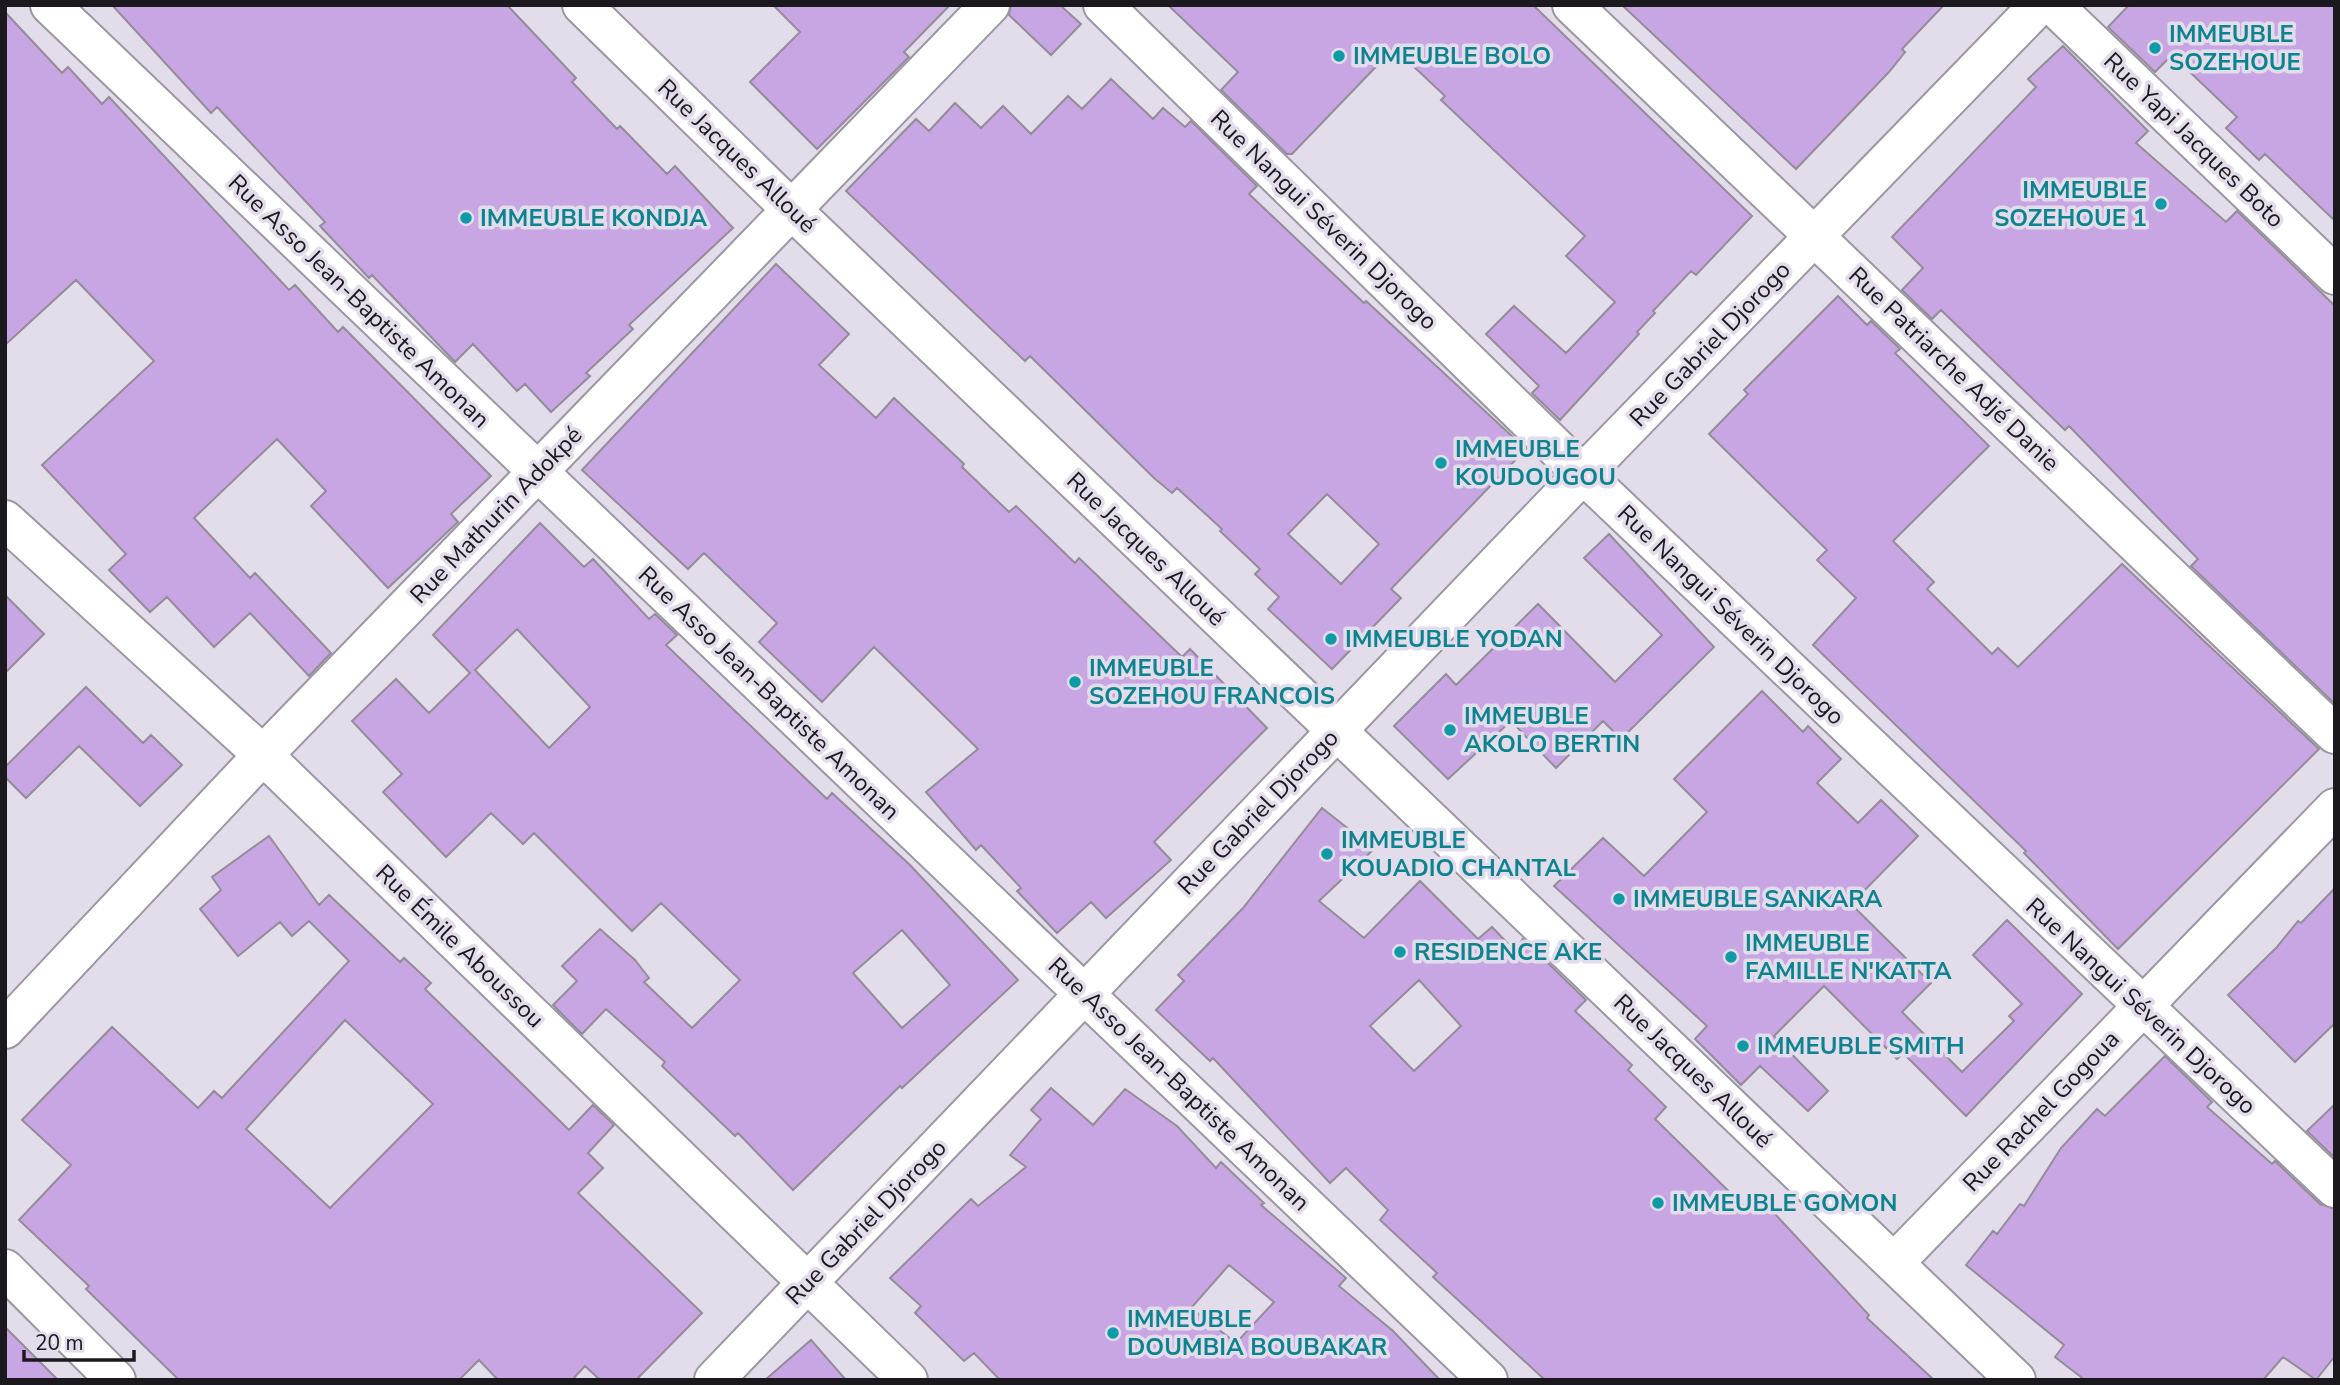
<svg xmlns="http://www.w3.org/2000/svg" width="2340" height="1385" font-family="'Nunito Sans',sans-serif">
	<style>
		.building { fill: #c8a5e3; stroke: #938d99; stroke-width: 2; fill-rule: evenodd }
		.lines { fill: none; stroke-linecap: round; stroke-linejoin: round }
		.minor-casing { stroke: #9c96a2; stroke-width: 42 }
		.minor { stroke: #fff; stroke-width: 38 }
		.culture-dot { fill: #0f9aa8; stroke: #e3dcea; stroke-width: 2.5 }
		.labels { text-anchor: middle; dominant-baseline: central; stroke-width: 7; stroke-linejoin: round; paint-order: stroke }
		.culture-label { font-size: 24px; font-weight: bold; fill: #0d838f; stroke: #e3dcea; text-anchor: start }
		.street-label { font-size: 24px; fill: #1c191e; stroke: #e3dcea }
	</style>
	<rect width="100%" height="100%" fill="#e3dcea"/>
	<path class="building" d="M 112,5 L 507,5 L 576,78 L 572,82 L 617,129 L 620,126 L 667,174 L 675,166 L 733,228 L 629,325 L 633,329 L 586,373 L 590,376 L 551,412 L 525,384 L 517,391 L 473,344 L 455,362 L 372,275 L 369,278 L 320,226 L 325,222 L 217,107 L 211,113 Z
		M 773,5 L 950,5 L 904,52 L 909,57 L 817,149 L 750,82 L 800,32 Z
		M 1011,5 L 1060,5 L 1081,24 L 1051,55 L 1009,15 Z
		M 1168,5 L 1533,5 L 1752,216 L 1696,275 L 1691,271 L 1653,311 L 1655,313 L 1637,332 L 1639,334 L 1560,420 L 1532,393 L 1539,386 L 1486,334 L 1514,306 L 1566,353 L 1615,302 L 1566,256 L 1585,236 L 1441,100 L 1445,96 L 1394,48 L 1292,154 L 1287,154 L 1221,90 L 1238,72 Z
		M 1622,5 L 1944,5 L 1902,49 L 1905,52 L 1889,72 L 1796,169 Z
		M 2129,5 L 2335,5 L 2335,221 L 2265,154 L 2259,160 L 2226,128 L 2237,117 L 2172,55 L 2155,72 L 2108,27 Z
		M 5,12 L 62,73 L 68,67 L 102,104 L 109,97 L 289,290 L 295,285 L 338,332 L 343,327 L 491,476 L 451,514 L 458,522 L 388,588 L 311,506 L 326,491 L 277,439 L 194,518 L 250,578 L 255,573 L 331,653 L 309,676 L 250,613 L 214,647 L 167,597 L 150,612 L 109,570 L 126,554 L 42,465 L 154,361 L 76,280 L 5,345 Z
		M 2063,46 L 2148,131 L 2136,143 L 2226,222 L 2237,211 L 2335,306 L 2335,704 L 2191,566 L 2198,559 L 2069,426 L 2065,430 L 1941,310 L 1932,319 L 1902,290 L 1923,268 L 1892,237 L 2036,87 L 2028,79 Z
		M 1111,79 L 1153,119 L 1163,108 L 1185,127 L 1191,121 L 1257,186 L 1249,194 L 1364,303 L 1366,301 L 1526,449 L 1391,589 L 1401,598 L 1332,669 L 1268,609 L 1279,597 L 1255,574 L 1260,569 L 1220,531 L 1222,529 L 1177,488 L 1172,493 L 1154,478 L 1030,356 L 1025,361 L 846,191 L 916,119 L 929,131 L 955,103 L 981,128 L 1003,106 L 1031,134 L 1068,96 L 1082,109 ZM 1327,494 L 1379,544 L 1341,584 L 1288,534 Z
		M 776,264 L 849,334 L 819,365 L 876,418 L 894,398 L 964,464 L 962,467 L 1009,512 L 1016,506 L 1075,563 L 1079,558 L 1182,657 L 1190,649 L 1267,728 L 1154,842 L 1171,860 L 1106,918 L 1091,902 L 1057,933 L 1017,891 L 1021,888 L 981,845 L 976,850 L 926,792 L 978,749 L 874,647 L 822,702 L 759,642 L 777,623 L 704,553 L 688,569 L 582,470 Z
		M 1838,296 L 1867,325 L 1871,321 L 1900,349 L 1895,353 L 1989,446 L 1893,541 L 1934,582 L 1927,589 L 1992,654 L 1998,648 L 2018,667 L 2122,564 L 2319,749 L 2118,949 L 2024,853 L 2026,851 L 1813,645 L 1856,598 L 1817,560 L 1827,550 L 1709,434 L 1748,394 L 1744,390 Z
		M 540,523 L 584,567 L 593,559 L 649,619 L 655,614 L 677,635 L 666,645 L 827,799 L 832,793 L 910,865 L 1018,980 L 902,1088 L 900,1086 L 793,1190 L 738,1133 L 735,1136 L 662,1066 L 665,1062 L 606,1009 L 582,1034 L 553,1005 L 577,981 L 562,966 L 600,929 L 635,960 L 649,978 L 644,982 L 692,1028 L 740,980 L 661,903 L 632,931 L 534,833 L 523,844 L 491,813 L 446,857 L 383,792 L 402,774 L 352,721 L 396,679 L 429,713 L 470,673 L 433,635 ZM 517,629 L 590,707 L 549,748 L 475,670 ZM 902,930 L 950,985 L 902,1028 L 853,973 Z
		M 1609,534 L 1714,647 L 1621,739 L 1603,721 L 1556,768 L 1511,721 L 1448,779 L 1394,726 L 1446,674 L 1456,685 L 1538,604 L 1615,682 L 1662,635 L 1584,558 Z
		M 5,595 L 44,634 L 5,673 Z
		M 86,687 L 143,743 L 151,735 L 182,765 L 140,806 L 79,746 L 26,798 L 5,777 L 5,767 Z
		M 1762,691 L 1803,732 L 1808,726 L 1841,759 L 1817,783 L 1858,823 L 1881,800 L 1918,836 L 1851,904 L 1931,983 L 1902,1012 L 1962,1072 L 2014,1021 L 2009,1016 L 2022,1004 L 1973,955 L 2007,920 L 2082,994 L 1966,1116 L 1903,1053 L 1897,1059 L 1824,986 L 1774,1036 L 1828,1091 L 1808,1111 L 1760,1066 L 1741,1085 L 1695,1039 L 1707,1026 L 1554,886 L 1603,838 L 1644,876 L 1707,812 L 1674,779 Z
		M 1322,808 L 1374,849 L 1319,901 L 1364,938 L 1420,881 L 1478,939 L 1492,927 L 1514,950 L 1523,939 L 1586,1000 L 1575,1011 L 1632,1065 L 1628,1070 L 1666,1107 L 1655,1119 L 1750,1212 L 1762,1200 L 1869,1315 L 1867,1318 L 1934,1380 L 1545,1380 L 1433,1277 L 1437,1273 L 1380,1220 L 1388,1210 L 1346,1168 L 1330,1183 L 1213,1058 L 1210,1061 L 1156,1010 L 1184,981 L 1178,975 L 1243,908 ZM 1419,980 L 1461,1026 L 1414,1071 L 1370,1026 Z
		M 269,836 L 319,905 L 329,895 L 400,962 L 404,958 L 431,983 L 425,989 L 569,1130 L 593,1105 L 614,1125 L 588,1153 L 603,1168 L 578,1193 L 702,1313 L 636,1380 L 600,1380 L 585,1366 L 572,1380 L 498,1380 L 479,1360 L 459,1380 L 179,1380 L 86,1289 L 89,1286 L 19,1220 L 71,1165 L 22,1120 L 112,1027 L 198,1108 L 214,1091 L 222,1098 L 349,961 L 309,921 L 292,936 L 280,922 L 238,956 L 200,909 L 221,890 L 212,877 ZM 345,1020 L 433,1104 L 330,1208 L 246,1129 Z
		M 2335,888 L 2335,1023 L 2295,1062 L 2228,995 L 2277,947 L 2298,921 L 2301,923 Z
		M 2165,1056 L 2212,1102 L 2207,1107 L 2272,1164 L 2275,1161 L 2320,1204 L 2335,1209 L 2335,1356 L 2316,1380 L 2283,1357 L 2263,1380 L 2085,1380 L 2055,1357 L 2064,1345 L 1966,1265 L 1993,1231 L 1997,1234 L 2020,1204 L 2024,1206 L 2061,1148 L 2097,1109 L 2105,1116 Z
		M 1051,1088 L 1093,1125 L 1125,1089 L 1177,1126 L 1216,1168 L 1221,1162 L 1264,1203 L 1261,1205 L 1346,1278 L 1339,1286 L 1393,1331 L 1440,1380 L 1000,1380 L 974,1353 L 964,1361 L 915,1313 L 921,1306 L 890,1278 L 971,1199 L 978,1206 L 1026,1167 L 1010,1155 L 1041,1119 L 1031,1110 ZM 1229,1265 L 1274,1302 L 1236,1343 L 1191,1308 Z
		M 2335,1104 L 2335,1158 L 2307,1131 Z
		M 5,1327 L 58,1380 L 5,1380 Z
		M 811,1340 L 846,1380 L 765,1380 Z"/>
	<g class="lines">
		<defs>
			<path id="minor" d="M 50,5 L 1488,1380
				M 582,5 L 792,210 L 2016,1380
				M 1103,5 L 1583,474 L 2335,1188
				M 1572,5 L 2335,734
				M 2053,5 L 2335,275
				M 5,520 L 263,755 L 908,1380
				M 5,1029 L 263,755 L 990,5
				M 1894,1263 L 2335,808
				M 5,1269 L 116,1380
				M 714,1380 L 1583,474 L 2039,5"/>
		</defs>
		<use href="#minor" class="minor-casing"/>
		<use href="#minor" class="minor"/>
	</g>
	<g class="culture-dot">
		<circle cx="2155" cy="48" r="7"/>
		<circle cx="1339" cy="56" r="7"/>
		<circle cx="2161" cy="204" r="7"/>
		<circle cx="466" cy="218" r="7"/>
		<circle cx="1441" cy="463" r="7"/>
		<circle cx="1331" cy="639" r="7"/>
		<circle cx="1075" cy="682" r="7"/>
		<circle cx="1450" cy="730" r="7"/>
		<circle cx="1327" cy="854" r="7"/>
		<circle cx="1619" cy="899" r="7"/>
		<circle cx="1400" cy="952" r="7"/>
		<circle cx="1731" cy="957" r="7"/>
		<circle cx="1743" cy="1046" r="7"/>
		<circle cx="1658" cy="1203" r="7"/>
		<circle cx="1113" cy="1333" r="7"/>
	</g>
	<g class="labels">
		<g class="culture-label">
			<text x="2169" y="34">IMMEUBLE<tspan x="2169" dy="28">SOZEHOUE</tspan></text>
			<text x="1353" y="56">IMMEUBLE BOLO</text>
			<text x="2147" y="190" text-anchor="end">IMMEUBLE<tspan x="2147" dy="28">SOZEHOUE 1</tspan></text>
			<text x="480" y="218">IMMEUBLE KONDJA</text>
			<text x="1455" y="449">IMMEUBLE<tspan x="1455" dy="28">KOUDOUGOU</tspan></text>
			<text x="1345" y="639">IMMEUBLE YODAN</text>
			<text x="1089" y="668">IMMEUBLE<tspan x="1089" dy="28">SOZEHOU FRANCOIS</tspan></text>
			<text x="1464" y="716">IMMEUBLE<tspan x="1464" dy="28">AKOLO BERTIN</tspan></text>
			<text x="1341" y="840">IMMEUBLE<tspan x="1341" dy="28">KOUADIO CHANTAL</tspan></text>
			<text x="1633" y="899">IMMEUBLE SANKARA</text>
			<text x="1745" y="943">IMMEUBLE<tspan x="1745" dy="28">FAMILLE N'KATTA</tspan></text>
			<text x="1414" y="952">RESIDENCE AKE</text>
			<text x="1757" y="1046">IMMEUBLE SMITH</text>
			<text x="1672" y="1203">IMMEUBLE GOMON</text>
			<text x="1127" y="1319">IMMEUBLE<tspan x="1127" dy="28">DOUMBIA BOUBAKAR</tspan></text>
		</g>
		<g class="street-label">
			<text transform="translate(2194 140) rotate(44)">Rue Yapi Jacques Boto</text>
			<text transform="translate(737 156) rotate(44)">Rue Jacques Alloué</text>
			<text transform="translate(1324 220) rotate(44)">Rue Nangui Séverin Djorogo</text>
			<text transform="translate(359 301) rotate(44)">Rue Asso Jean-Baptiste Amonan</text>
			<text transform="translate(1710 344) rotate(-46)">Rue Gabriel Djorogo</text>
			<text transform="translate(1954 369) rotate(44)">Rue Patriarche Adjé Danie</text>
			<text transform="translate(496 515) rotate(-46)">Rue Mathurin Adokpé</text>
			<text transform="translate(1146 549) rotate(44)">Rue Jacques Alloué</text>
			<text transform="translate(1731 615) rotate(44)">Rue Nangui Séverin Djorogo</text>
			<text transform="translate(769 693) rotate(44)">Rue Asso Jean-Baptiste Amonan</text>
			<text transform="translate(1258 812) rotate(-46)">Rue Gabriel Djorogo</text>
			<text transform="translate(460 946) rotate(44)">Rue Émile Aboussou</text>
			<text transform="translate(2141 1006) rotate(43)">Rue Nangui Séverin Djorogo</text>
			<text transform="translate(1693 1071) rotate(44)">Rue Jacques Alloué</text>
			<text transform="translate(1179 1084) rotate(44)">Rue Asso Jean-Baptiste Amonan</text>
			<text transform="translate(2041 1111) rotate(-46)">Rue Rachel Gogoua</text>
			<text transform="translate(866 1222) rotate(-46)">Rue Gabriel Djorogo</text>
		</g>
	</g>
	<rect width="2340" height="1385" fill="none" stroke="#1c191e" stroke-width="14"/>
	<path d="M24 1350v10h110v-10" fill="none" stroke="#1c191e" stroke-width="3.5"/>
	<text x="35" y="1350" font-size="21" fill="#1c191e" stroke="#e3dcea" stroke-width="5" paint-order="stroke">20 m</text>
</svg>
